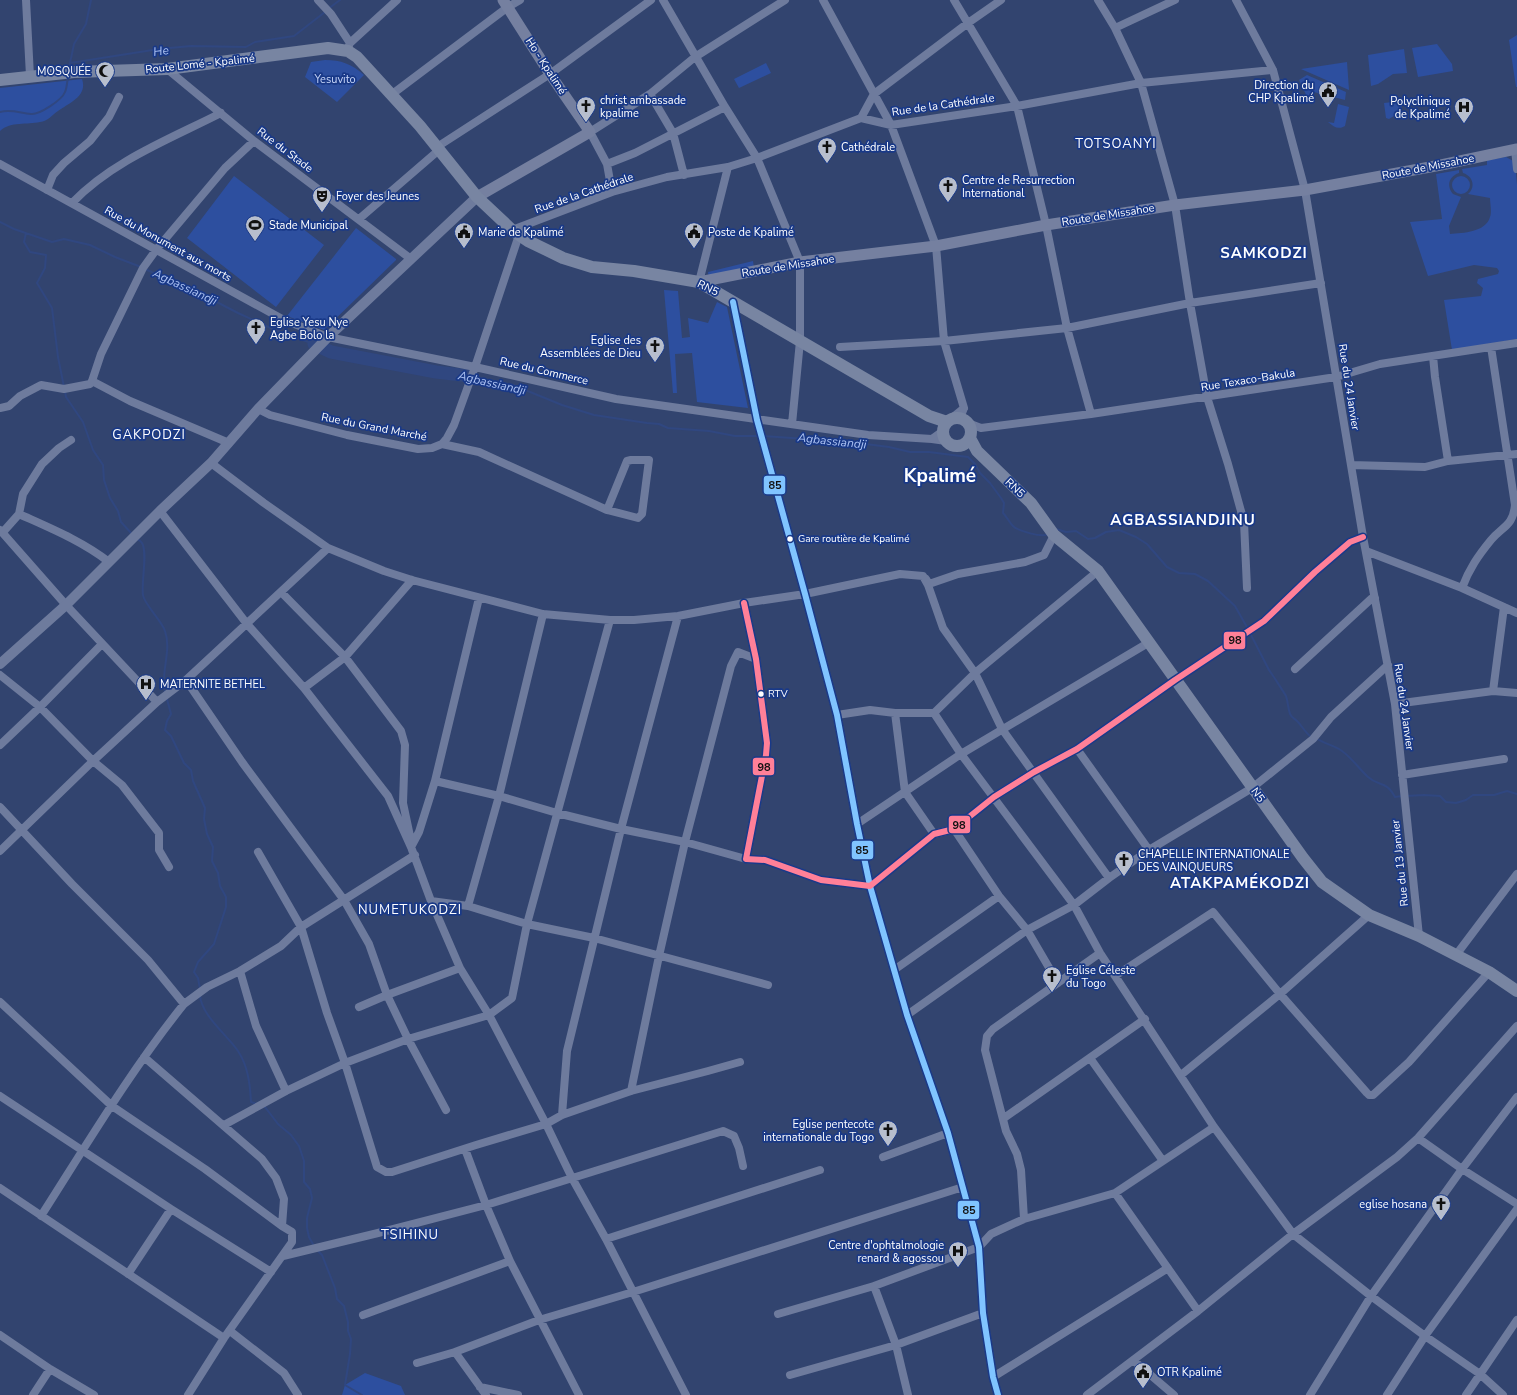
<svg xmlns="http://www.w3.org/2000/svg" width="1517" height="1395" font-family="'Nunito Sans',sans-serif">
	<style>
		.green { fill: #2d4f9f }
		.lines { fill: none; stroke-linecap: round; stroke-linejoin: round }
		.stream { stroke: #304780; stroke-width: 2 }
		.river { stroke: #304780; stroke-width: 13 }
		.minor { stroke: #6e7b9d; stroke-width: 8 }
		.tertiary { stroke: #6e7b9d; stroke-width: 10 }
		.secondary { stroke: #7580a0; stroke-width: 11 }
		.primary { stroke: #7885a2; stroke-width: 12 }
		.bus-1-casing { stroke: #193988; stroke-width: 9 }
		.bus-2-casing { stroke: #193988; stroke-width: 9 }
		.bus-1 { stroke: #80c4ff; stroke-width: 6 }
		.bus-2 { stroke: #ff8098; stroke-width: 6 }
		.bus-dot { fill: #fff; stroke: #193988; stroke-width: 1.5 }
		.labels { text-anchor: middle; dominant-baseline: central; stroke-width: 3.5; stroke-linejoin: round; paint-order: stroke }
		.bus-label { font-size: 10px; fill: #fff; stroke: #193988; text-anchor: start }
		.street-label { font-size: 11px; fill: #fff; stroke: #193988 }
		.poi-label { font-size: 11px; fill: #fff; stroke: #193988; text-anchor: start }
		.park-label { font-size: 11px; fill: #c7d6f9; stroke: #193988 }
		.water-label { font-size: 12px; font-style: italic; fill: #adc3f4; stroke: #193988 }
		.quarter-label { font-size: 13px; letter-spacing: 1px; fill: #fff; stroke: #193988 }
		.district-label { font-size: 15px; font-weight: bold; letter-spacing: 1px; fill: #fff; stroke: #193988 }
		.town-label { font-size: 19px; font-weight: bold; fill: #fff; stroke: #193988 }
		.line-badge { stroke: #193988; stroke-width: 1.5 }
		.pale-badge-label { font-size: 11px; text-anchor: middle; font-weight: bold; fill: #111 }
	</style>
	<rect width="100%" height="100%" fill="#32446f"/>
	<path class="green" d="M 1517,35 L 1517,87 L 1516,87 L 1509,40 Z
		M 1437,44 L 1452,64 L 1453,71 L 1418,77 L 1412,48 Z
		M 1404,49 L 1407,73 L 1393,74 L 1378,84 L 1371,86 L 1368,55 Z
		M 325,60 C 341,60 352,64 364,75 L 337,102 L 305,77 L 311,62 Z
		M 1347,62 L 1349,90 L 1301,69 Z
		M 766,63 L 771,73 L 739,88 L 734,79 Z
		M 1307,75 L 1346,92 L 1345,100 L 1314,92 L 1310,103 L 1299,80 Z
		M 82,79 C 88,96 69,103 58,111 C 52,115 48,121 40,122 C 27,125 11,121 0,131 L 0,88 Z
		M 1401,101 C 1404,110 1397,114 1389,119 L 1386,118 L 1384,103 Z
		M 1338,104 L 1349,107 L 1345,126 C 1338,130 1334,127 1328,122 L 1334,123 Z
		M 1506,157 L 1515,162 L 1517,185 L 1517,339 L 1452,350 L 1444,300 L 1481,296 L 1483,288 L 1477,283 L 1478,279 L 1498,274 L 1499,271 L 1497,268 L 1474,265 L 1428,276 L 1410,222 L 1442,219 L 1436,174 L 1459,170 L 1459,173 C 1449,176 1446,186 1453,194 L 1461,197 L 1449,226 L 1450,234 C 1463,233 1486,232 1490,217 C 1492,212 1490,203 1490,198 L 1468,194 C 1476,187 1473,176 1463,173 L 1462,169 L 1487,165 L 1487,160 Z
		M 234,176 L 324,245 L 276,307 L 187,238 Z
		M1452 185a9 9 0 1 1 18 0a9 9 0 1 1-18 0Z
		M 356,228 L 396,259 L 396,260 L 324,330 L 287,316 Z
		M 753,261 L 754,268 L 709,279 L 708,272 Z
		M 664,290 L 678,291 L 682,338 L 690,337 L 688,318 L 708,323 L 717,302 L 727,307 L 748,408 L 697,402 L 692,353 L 675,354 L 677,393 L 673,393 Z
		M 365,1373 L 401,1386 L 405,1395 L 342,1395 L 345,1385 Z"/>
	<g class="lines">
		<path class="stream" d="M 328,9 L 340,0
			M 70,63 L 74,44 L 86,24 L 91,0
			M 69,69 L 70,63 L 159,49 L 191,46 L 246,47 L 255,42 L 294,36 L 325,12
			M 0,112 C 11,109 20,113 31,114 C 39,115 62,100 65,92 C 67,88 67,82 68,77
			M 0,222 L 14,229 L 52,242 L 64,239 L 90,245 L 115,257 L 141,267
			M 26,233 L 24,242 L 30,252 L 46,255 L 45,268 L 37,283 L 52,308 L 58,357 L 64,387
			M 145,269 L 209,298 L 238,313 L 275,330 L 314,344
			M 474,377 L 513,385 L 562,405 L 594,415 L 647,423 L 659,424 L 668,428 L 709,431 L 735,436 L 759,436
			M 65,391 L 66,397 L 83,422 L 93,450 L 103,465 L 104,480 L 110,498 L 118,511 L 121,522 L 132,534
			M 763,436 L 850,442 L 889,447 L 910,452 L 929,452 L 968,457 L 975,464 L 980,473 L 990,483 L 1001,498 L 1004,503 L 1003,513 C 1007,517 1009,522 1013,526 C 1018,531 1042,538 1049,534
			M 1056,529 L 1066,532 L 1076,531 L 1088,539 L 1095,538 L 1106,532 L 1119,530 L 1136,537 L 1147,544 L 1167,567 L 1179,573 L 1195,574 L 1208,581 L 1235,606 L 1248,629
			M 137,539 C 139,540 141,541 142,543 C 148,553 141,582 143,595 C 144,604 162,621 165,631 C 172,651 160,674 165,692
			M 1250,633 L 1269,670 C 1270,671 1285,694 1286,696 C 1288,702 1288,708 1290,714 C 1292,718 1294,718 1297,721 C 1302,726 1305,732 1311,737
			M 167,699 L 171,714 L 167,721 L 165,730 L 171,736 L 184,763 L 191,770 L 193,781 L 205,808 L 204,819 L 207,834 L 213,847 L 212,861 L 218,873 L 220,886 L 226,897 L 226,907 L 214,944 L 198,962 L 194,972 L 198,978 L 200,989
			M 1316,738 C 1323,743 1332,745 1339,749 C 1351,756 1358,768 1368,777 C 1379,787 1386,780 1395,797 L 1402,796
			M 1406,796 L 1424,795 L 1440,796 L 1446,802 L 1456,803 L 1466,800 L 1473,795 L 1494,795 L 1507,791 L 1517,794
			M 200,995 C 201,1015 227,1035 238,1051 C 248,1066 250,1084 251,1102 L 257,1104
			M 263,1106 L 265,1107 L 278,1124 L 291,1135 L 299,1146 L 304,1161 L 304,1182 L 310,1189 L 312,1198 L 307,1218 L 307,1228 L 309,1237 L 314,1246
			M 318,1251 L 322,1255 L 335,1288 L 337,1299 L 344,1306 L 348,1322 L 348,1331 L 351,1339 L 350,1354 L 345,1385 L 362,1395"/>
		<path class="river" d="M 314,344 L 331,352 L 436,372 L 470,376"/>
		<path class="minor" d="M 26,0 L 30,76
			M 318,0 L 331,14 L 350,43 L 348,48
			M 663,0 L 725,107 L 757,158 L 800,262 L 800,341 L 792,424
			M 823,0 L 891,125 L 936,246 L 944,341 L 964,408
			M 954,0 L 1017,106 L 1046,225 L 1067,328 L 1091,414
			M 1098,0 L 1115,28 L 1141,83 L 1175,205 L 1190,303 L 1207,397 L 1228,464 L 1244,522 L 1247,588
			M 1236,0 L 1273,70 L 1305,190 L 1363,537 L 1395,704 L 1419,936
			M 1115,28 L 1175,0
			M 350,43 L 397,0
			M 167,69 L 254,141 L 411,259
			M 650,94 L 673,133 L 684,175
			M 391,95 L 508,7 L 520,0
			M 861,118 L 874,94 L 968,23 L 1001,0
			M 437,147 L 550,74 L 651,0
			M 1515,149 L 1517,169
			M 0,164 L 284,320 L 328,337 L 475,367 L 616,399 L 868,435 L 932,439
			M 607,164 L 635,153 L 725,107
			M 47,190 L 53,175 L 64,163 L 90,141 L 109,117 L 119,97
			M 612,192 L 607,164 L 590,132 L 650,94 L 695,57 L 785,0
			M 72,203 C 112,161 170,139 221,113
			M 359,219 L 439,150
			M 512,230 L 612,192 L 667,177 L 728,167 L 757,158 L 861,118 L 891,125 L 1017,106 L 1141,83 L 1273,70
			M 699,282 L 728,167
			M 733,302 L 757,420 L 805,594 L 837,715 L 857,824 L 870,886 L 907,1015 L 948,1133 L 979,1247 L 983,1313 L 993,1377 L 998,1395
			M 840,347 L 944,341 L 1067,328 L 1190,303 L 1321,283
			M 1433,356 L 1435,377 L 1448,461
			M 0,408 L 9,406 L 20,396 L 41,385 L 64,389 L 90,384 L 92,381
			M 258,409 L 270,415 L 347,435 L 418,449 L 432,448 L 442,444 L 447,438 L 454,425 L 475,367 L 519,235
			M 947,422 L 964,408 L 960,418
			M 968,423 L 981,428 L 1091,414 L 1336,377 L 1380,364 L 1517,343
			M 943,431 L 932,439 L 946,441
			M 229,443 L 130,401 L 92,381 L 101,354 L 143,268 L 156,250 L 225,168 L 254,141
			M 442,444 L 479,452 L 607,510 L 638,518 L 642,514 L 649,460 L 631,460 L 627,461 L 607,510
			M 211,463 L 264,503 L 328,548 L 384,571 L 412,580 L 543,614 L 610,620 L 634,620 L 678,616 L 744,603 L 805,594 L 900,574 L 923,576 L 928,585 L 943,628 L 975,673 L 1002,729 L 1109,878
			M 1351,465 L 1425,467 L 1448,461 L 1517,454
			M 160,511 L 247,624 L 304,688 L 388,796 L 411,847 L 431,901 L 460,968 L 489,1015 L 546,1124 L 572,1178 L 606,1239 L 686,1395
			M 19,514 C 50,528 82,541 109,562
			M 0,530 L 66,605 L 157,702
			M 3,532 L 19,514 L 23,494 L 42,464 L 59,448 L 71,440
			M 1366,551 L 1462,588 L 1517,613
			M 926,579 L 929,584 L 958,574 L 1025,562 L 1044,555 L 1054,535
			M 1462,588 C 1469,569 1478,556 1491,540 C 1503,526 1513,526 1515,505 L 1491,347
			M 281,592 L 345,657 L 401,731 L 405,745 L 403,803 L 410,836
			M 744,603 L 756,659 L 767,743 L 766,755 L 746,859 L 765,860 L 821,880 L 870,886 L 934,834 L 954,829 L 994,797 L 1034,772 L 1077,749 L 1175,680 L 1264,621 L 1315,572 L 1350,542 L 1363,537
			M 1295,669 L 1371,599 L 1375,598
			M 0,675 L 40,707 L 93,761 L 122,785 L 159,833 L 159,850 L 169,867
			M 186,680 L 242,762 L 344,900 L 369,944 L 387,995 L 408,1039 L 446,1110
			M 304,688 L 345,657 L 412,580
			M 1493,691 L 1504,607
			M 1395,704 L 1493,691 L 1517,693
			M 895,713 L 905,792 L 934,834
			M 934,713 L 961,754 L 1074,905 L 1100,953 L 1214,1127 L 1293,1234 L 1371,1296 L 1425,1336 L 1480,1374 L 1503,1395
			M 837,715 L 870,710 L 895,713 L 934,713 L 975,673 L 1098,571
			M 0,745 L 40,707 L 102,644
			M 1077,749 L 1149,850
			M 1402,775 L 1504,759
			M 435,781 L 499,796 L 557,813 L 621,829 L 685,842 L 746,859
			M 0,807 L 72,884 L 148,960 L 184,1004 C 131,1070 87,1144 41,1216
			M 857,824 L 961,754 L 1148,643
			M 954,829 L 999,896 L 1027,930 L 1058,983
			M 411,847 L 419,832 L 435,781 L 479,598
			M 0,851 L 93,761 L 157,702 L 186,680 L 328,548
			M 258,852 L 301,927 L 327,1013 L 345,1063 L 377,1167 L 386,1172 L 392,1172 L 476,1145 L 546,1124 L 562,1115 L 631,1091 L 708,1071 L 740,1062
			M 431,901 L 468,906 L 527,924 L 594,938 L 768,985
			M 468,906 L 499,796 L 543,614
			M 1456,955 L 1517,874
			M 894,970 L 999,896
			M 240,971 L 256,1026 L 286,1091
			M 1115,976 L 1213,912 L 1280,994 L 1367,1093 L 1369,1095 L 1373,1095 L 1409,1062 L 1489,972
			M 0,1002 L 112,1106 L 205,1169 L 282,1226
			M 184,1004 L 207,987 L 240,971 L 281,946 L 301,927 L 415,855
			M 359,1007 L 387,995 L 460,968
			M 907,1015 L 1027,930 L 1074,905 L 1109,878 L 1149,850 L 1252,788 L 1313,739 L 1331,717 L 1388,665
			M 144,1057 L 262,1159 L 276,1178 L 284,1199 L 282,1226 L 292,1232 L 292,1242 L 224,1338 L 188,1395
			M 1090,1058 L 1163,1161
			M 1181,1075 L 1280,994 L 1369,915
			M 631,1091 L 659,956 L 685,842 L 731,666 L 738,652 L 756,659
			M 0,1096 L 171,1209 L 271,1272
			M 562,1115 L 567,1051 L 621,829 L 678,616
			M 1004,1118 L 1145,1019
			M 224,1125 L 286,1091 L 345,1063 L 408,1039 L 489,1015 L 512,998 L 527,924 L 610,620
			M 1418,1138 L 1462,1169 L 1517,1204
			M 465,1149 L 486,1205 L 510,1261 L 579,1395
			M 883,1157 L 948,1133
			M 0,1188 L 224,1338
			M 1115,1193 L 1198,1311
			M 1024,1219 L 1021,1170 L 1017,1154 L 1006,1131 L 985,1050 L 987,1036 L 993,1029 L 1100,953
			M 606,1239 L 820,1170
			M 283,1256 L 378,1233 L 486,1205 L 723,1131 L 734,1136 L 739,1148 L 743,1166
			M 128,1274 L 171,1209
			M 874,1286 L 896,1345 L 908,1395
			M 778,1314 L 874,1286 L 979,1247 L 991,1234 L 1024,1219 L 1115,1193 L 1214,1127
			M 363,1315 L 510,1261
			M 230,1331 L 284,1373 L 298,1395
			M 0,1335 L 50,1369
			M 1133,1360 L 1174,1395
			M 417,1363 L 455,1352
			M 790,1375 L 896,1345 L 983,1313
			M 993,1377 L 1168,1268
			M 480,1387 L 518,1395
			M 33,1395 L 50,1369 L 94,1395
			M 486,1395 L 455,1352 L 539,1320 L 633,1292 L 963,1187
			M 1087,1395 L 1198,1311 L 1293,1234 L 1397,1157 L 1418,1138 L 1517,1026
			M 1310,1395 L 1371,1296 L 1462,1169 L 1517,1097
			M 1387,1395 L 1425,1336 L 1517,1209
			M 1466,1395 L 1517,1320"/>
		<path class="tertiary" d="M 0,664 L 66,605 L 160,511 L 211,463 L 258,409 L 328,337 L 477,197"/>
		<path class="secondary" d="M 477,197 L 590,132 L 550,74 L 503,0
			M 699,282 L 800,262 L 936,246 L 1046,225 L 1175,205 L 1305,190 L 1441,165 L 1517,149"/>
		<path class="primary" d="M 0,80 L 74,72 L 167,69 L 328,48 L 348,51 L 357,57 L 420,126 L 477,197 L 512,230 L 528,241 L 563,258 L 592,267 L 634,271 L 699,282 L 929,416 L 947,422
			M943 432a14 14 0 1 1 28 0a14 14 0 1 1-28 0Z
			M 970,438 L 977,451 L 1031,503 L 1054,535 L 1098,571 L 1303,858 L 1322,882 L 1369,915 L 1419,936 L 1489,972 L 1517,991"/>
		<defs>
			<path id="bus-1" d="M 733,302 L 757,420 L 805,594 L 837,715 L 857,824 L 870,886 L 907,1015 L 948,1133 L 979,1247 L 983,1313 L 993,1377 L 998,1395"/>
			<path id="bus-2" d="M 744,603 L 756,659 L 767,743 L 766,755 L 746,859 L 765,860 L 821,880 L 870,886 L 934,834 L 954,829 L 994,797 L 1034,772 L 1077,749 L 1175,680 L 1264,621 L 1315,572 L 1350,542 L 1363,537"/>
		</defs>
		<use href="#bus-1" class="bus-1-casing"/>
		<use href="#bus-2" class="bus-2-casing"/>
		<use href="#bus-1" class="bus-1"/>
		<use href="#bus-2" class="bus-2"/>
	</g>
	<defs>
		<symbol id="mosque-pin" viewBox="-11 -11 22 30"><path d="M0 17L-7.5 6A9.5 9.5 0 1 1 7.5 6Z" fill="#b7becd" stroke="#193988"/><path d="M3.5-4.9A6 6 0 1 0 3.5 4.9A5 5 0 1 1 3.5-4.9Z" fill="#111"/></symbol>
		<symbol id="civic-pin" viewBox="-11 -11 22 30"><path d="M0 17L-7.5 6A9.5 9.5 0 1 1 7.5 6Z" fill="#b7becd" stroke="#193988"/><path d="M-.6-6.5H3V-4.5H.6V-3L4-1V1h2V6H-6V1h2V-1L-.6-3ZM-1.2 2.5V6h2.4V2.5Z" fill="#111"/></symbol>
		<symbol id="church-pin" viewBox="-11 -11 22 30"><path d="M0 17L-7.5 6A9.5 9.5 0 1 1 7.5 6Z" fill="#b7becd" stroke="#193988"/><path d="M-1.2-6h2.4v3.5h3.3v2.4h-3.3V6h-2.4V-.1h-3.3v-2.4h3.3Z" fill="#111"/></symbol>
		<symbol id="hospital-pin" viewBox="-11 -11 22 30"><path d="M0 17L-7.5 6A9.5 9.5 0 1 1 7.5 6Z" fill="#b7becd" stroke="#193988"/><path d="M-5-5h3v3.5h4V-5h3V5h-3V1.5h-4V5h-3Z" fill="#111"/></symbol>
		<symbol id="theatre-pin" viewBox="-11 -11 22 30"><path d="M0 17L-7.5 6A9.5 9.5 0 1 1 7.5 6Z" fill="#b7becd" stroke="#193988"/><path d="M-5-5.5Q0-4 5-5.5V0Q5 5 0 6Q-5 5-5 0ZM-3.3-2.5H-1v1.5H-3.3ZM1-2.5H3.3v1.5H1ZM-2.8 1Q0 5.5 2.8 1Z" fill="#111"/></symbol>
		<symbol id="stadium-pin" viewBox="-11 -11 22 30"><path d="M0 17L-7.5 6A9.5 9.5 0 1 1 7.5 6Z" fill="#b7becd" stroke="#193988"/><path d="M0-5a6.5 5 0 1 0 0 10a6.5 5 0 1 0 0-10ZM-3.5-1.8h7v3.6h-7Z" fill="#111"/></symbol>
	</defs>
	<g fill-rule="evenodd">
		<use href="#mosque-pin" x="94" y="60" width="22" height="30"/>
		<use href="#civic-pin" x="1317" y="80" width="22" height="30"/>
		<use href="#church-pin" x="575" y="95" width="22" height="30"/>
		<use href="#hospital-pin" x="1453" y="96" width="22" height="30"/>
		<use href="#church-pin" x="816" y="136" width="22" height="30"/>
		<use href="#church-pin" x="937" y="175" width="22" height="30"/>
		<use href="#theatre-pin" x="311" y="185" width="22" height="30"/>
		<use href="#stadium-pin" x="244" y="214" width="22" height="30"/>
		<use href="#civic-pin" x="453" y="221" width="22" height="30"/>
		<use href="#civic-pin" x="683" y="221" width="22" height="30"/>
		<use href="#church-pin" x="245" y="317" width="22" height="30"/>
		<use href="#church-pin" x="644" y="335" width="22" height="30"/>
		<use href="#hospital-pin" x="135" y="673" width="22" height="30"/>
		<use href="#church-pin" x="1113" y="849" width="22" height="30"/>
		<use href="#church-pin" x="1041" y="965" width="22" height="30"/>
		<use href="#church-pin" x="877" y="1119" width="22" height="30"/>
		<use href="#church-pin" x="1430" y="1193" width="22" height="30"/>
		<use href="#hospital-pin" x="947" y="1240" width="22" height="30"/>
		<use href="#civic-pin" x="1132" y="1361" width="22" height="30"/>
	</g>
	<g class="bus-dot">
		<circle cx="790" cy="539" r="3.5"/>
		<circle cx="761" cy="694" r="3.5"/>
	</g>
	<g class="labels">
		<g class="bus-label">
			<text x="798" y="539">Gare routière de Kpalimé</text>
			<text x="768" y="694">RTV</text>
		</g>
		<g class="street-label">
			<text transform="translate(200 64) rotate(-6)">Route Lomé - Kpalimé</text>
			<text transform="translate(546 66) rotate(57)">Ho - Kpalimé</text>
			<text transform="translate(943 105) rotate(-8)">Rue de la Cathédrale</text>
			<text transform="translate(285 150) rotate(37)">Rue du Stade</text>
			<text transform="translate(1428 167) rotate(-11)">Route de Missahoe</text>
			<text transform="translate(584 193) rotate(-19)">Rue de la Cathédrale</text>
			<text transform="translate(1108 215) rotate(-9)">Route de Missahoe</text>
			<text transform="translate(168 244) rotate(29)">Rue du Monument aux morts</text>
			<text transform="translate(788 266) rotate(-9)">Route de Missahoe</text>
			<text transform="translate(708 288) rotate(26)">RN5</text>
			<text transform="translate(544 371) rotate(13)">Rue du Commerce</text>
			<text transform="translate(1248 380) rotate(-9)">Rue Texaco-Bakula</text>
			<text transform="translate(1349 387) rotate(81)">Rue du 24 Janvier</text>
			<text transform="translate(374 427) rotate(11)">Rue du Grand Marché</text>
			<text transform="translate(1015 488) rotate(44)">RN5</text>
			<text transform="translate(1404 707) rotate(82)">Rue du 24 Janvier</text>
			<text transform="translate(1258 795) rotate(54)">N5</text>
			<text transform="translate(1400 863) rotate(-96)">Rue du 13 Janvier</text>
		</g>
		<g class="poi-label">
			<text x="91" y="71" text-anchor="end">MOSQUÉE</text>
			<text x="1314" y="85" text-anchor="end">Direction du<tspan x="1314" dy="13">CHP Kpalimé</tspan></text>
			<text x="600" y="100">christ ambassade<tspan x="600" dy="13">kpalime</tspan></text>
			<text x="1450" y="101" text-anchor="end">Polyclinique<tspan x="1450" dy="13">de Kpalimé</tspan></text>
			<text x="841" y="147">Cathédrale</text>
			<text x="962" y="180">Centre de Resurrection<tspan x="962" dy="13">International</tspan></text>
			<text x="336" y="196">Foyer des Jeunes</text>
			<text x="269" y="225">Stade Municipal</text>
			<text x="478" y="232">Marie de Kpalimé</text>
			<text x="708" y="232">Poste de Kpalimé</text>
			<text x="270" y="322">Eglise Yesu Nye<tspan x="270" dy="13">Agbe Bolo la</tspan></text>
			<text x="641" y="340" text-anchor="end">Eglise des<tspan x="641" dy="13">Assemblées de Dieu</tspan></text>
			<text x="160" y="684">MATERNITE BETHEL</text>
			<text x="1138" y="854">CHAPELLE INTERNATIONALE<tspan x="1138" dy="13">DES VAINQUEURS</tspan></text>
			<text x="1066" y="970">Eglise Céleste<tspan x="1066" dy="13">du Togo</tspan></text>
			<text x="874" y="1124" text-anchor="end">Eglise pentecote<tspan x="874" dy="13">internationale du Togo</tspan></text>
			<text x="1427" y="1204" text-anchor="end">eglise hosana</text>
			<text x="944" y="1245" text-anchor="end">Centre d'ophtalmologie<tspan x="944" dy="13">renard &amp; agossou</tspan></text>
			<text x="1157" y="1372">OTR Kpalimé</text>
		</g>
		<g class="park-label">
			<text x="335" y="79">Yesuvito</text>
		</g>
		<g class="water-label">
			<text transform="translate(161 51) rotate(-8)">He</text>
			<text transform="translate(185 287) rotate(25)">Agbassiandji</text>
			<text transform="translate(492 383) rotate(13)">Agbassiandji</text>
			<text transform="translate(832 441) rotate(6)">Agbassiandji</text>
		</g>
		<g class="quarter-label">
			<text x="1116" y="144">TOTSOANYI</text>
			<text x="149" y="435">GAKPODZI</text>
			<text x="410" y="910">NUMETUKODZI</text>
			<text x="410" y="1235">TSIHINU</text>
		</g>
		<g class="district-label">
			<text x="1264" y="253">SAMKODZI</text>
			<text x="1183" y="520">AGBASSIANDJINU</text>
			<text x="1240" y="883">ATAKPAMÉKODZI</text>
		</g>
		<g class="town-label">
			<text x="940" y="476">Kpalimé</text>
		</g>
	</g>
	<g class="line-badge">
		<rect x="763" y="475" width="23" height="20" rx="4" fill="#80c4ff"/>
		<rect x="1223" y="631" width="23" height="19" rx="4" fill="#ff8098"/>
		<rect x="752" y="757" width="23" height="19" rx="4" fill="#ff8098"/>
		<rect x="948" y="815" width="23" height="19" rx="4" fill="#ff8098"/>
		<rect x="851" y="840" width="23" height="20" rx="4" fill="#80c4ff"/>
		<rect x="957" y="1200" width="23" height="20" rx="4" fill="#80c4ff"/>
	</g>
	<g class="pale-badge-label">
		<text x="775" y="489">85</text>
		<text x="1235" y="644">98</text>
		<text x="764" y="771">98</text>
		<text x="959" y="829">98</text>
		<text x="862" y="854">85</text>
		<text x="969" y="1214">85</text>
	</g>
</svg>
